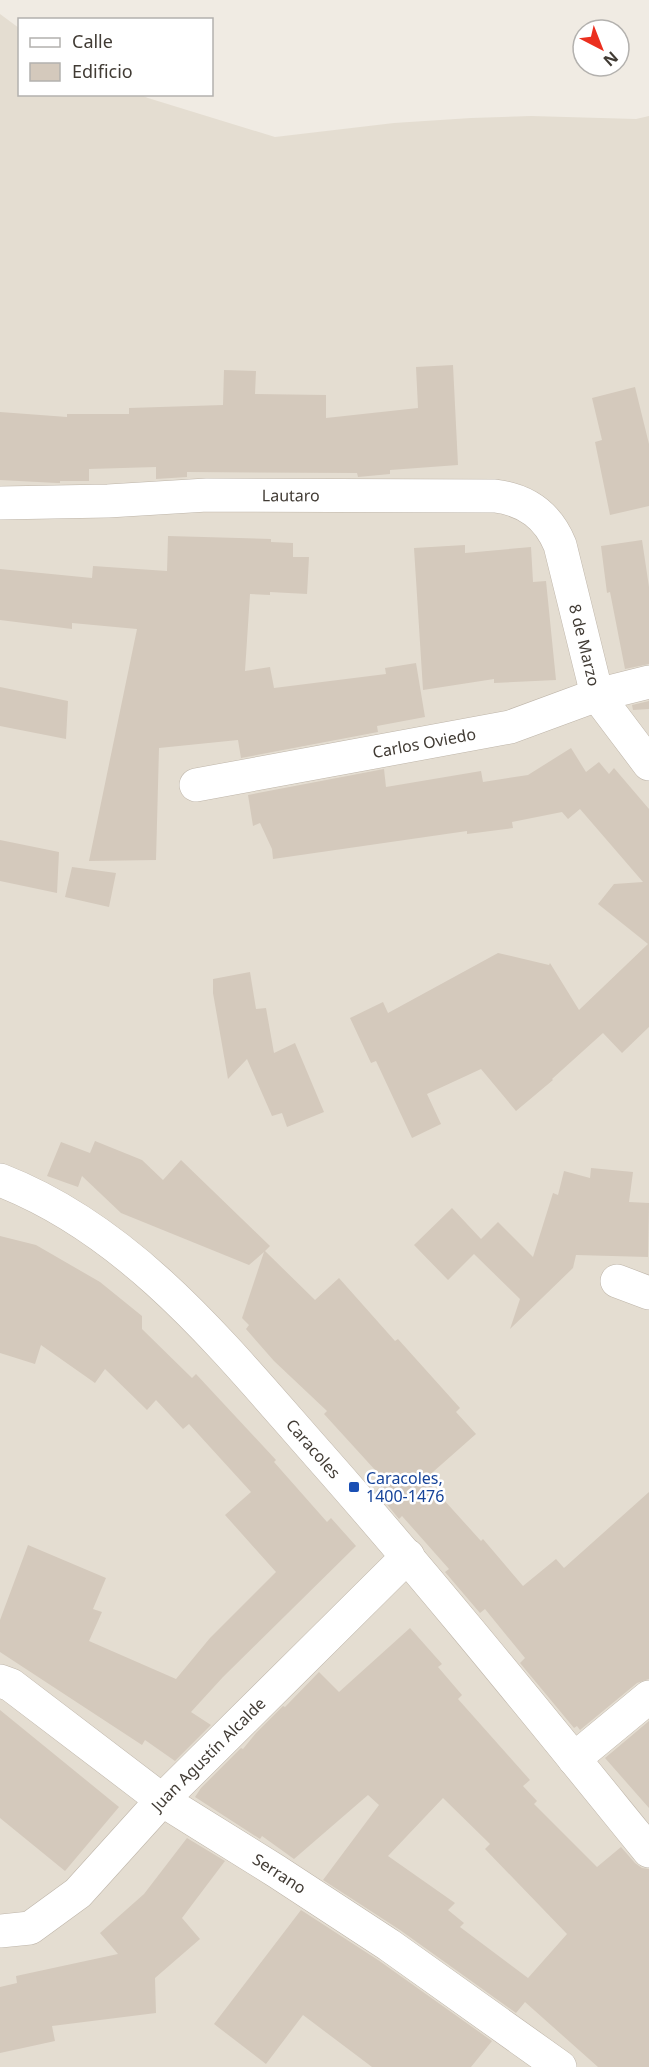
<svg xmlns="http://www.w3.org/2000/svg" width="649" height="2067" font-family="'Noto Sans',sans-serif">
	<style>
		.residential { fill: #e4ddd1 }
		.building { fill: #d4c9bc; fill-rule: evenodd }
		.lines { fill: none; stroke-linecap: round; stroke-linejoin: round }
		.minor-casing { stroke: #beb5a9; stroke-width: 34 }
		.minor { stroke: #fff; stroke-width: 33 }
		.transit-dot { fill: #1a4fb4; stroke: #fff; stroke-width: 2 }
		.labels { text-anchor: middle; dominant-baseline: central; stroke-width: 5; stroke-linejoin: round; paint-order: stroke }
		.street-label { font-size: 16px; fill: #413b34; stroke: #fff }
		.transit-label { font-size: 16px; fill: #164399; stroke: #fff; text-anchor: start }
	</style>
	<rect width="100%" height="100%" fill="#f0ebe3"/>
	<path class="residential" d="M 0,14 L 19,28 L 20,94 L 141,95 L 148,98 L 275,137 L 394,123 L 471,118 L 531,116 L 636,119 L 649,116 L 649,2067 L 0,2067 Z"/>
	<path class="building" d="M 453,365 L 458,465 L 390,470 L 390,474 L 358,477 L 357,473 L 187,472 L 187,477 L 156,479 L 156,467 L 89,469 L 89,481 L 60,481 L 60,483 L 57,483 L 0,480 L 0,412 L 67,417 L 67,414 L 129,414 L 129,408 L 223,405 L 224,370 L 256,371 L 255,394 L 326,395 L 326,418 L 418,408 L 416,367 Z
		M 635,387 L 649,444 L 649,506 L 610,515 L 595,442 L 602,440 L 592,398 Z
		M 168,536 L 271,539 L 271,542 L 293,543 L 293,557 L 309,557 L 307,594 L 270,592 L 270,595 L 250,594 L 245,671 L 270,667 L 274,688 L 386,674 L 385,668 L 416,663 L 425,717 L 377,726 L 378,732 L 241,758 L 238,740 L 159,748 L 156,860 L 89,861 L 137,629 L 72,623 L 72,629 L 0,620 L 0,569 L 92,578 L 93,566 L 167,571 Z
		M 642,540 L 649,587 L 649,664 L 625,669 L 610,592 L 607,593 L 601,546 Z
		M 465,545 L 465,553 L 531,547 L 533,582 L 546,581 L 556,680 L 494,683 L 494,679 L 423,690 L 414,548 Z
		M 0,687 L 68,701 L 66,739 L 0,726 Z
		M 649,701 L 649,709 L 633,710 L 632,705 Z
		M 571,748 L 586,772 L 599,762 L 609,774 L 614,768 L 649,809 L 649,1027 L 622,1053 L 603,1033 L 552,1079 L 553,1080 L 516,1111 L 481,1069 L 427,1094 L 441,1124 L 412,1138 L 376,1061 L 371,1063 L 350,1018 L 383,1002 L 388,1013 L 498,953 L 549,965 L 550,963 L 579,1010 L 648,944 L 598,904 L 614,884 L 643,882 L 580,809 L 568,819 L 562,812 L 512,822 L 513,828 L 467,834 L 467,831 L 273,859 L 272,849 L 260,823 L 253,826 L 248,795 L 384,769 L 386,787 L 481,771 L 483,782 L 528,775 Z
		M 0,840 L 59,852 L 57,893 L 0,881 Z
		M 72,867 L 116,873 L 109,907 L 65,897 Z
		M 250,972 L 256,1009 L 266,1008 L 274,1053 L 295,1043 L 324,1112 L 287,1127 L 282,1113 L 272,1116 L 247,1059 L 228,1079 L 213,993 L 213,979 Z
		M 95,1141 L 142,1160 L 163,1180 L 181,1160 L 270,1246 L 265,1251 L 315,1300 L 339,1278 L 395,1341 L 398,1339 L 460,1408 L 456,1412 L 476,1434 L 425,1479 L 481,1541 L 483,1539 L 523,1586 L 556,1559 L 564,1568 L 649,1492 L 649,1679 L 637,1683 L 580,1730 L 577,1726 L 574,1728 L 520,1663 L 525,1658 L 485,1609 L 480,1613 L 445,1572 L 449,1569 L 402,1516 L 399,1519 L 376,1491 L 386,1482 L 324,1414 L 327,1411 L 274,1361 L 246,1329 L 249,1325 L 242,1318 L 264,1252 L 249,1265 L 121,1213 L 82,1176 L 78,1187 L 47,1176 L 61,1142 L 90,1153 Z
		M 591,1168 L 633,1172 L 629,1202 L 649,1203 L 648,1257 L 576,1255 L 573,1268 L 510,1329 L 520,1299 L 474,1254 L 448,1280 L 414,1245 L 452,1208 L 481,1239 L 498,1222 L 533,1257 L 553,1193 L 558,1195 L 564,1171 L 590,1178 Z
		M 0,1236 L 36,1245 L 100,1282 L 142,1316 L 142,1329 L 192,1378 L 196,1374 L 276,1460 L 274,1462 L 327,1522 L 331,1518 L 356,1546 L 223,1677 L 191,1712 L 211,1725 L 175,1761 L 145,1740 L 142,1745 L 0,1652 L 0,1620 L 28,1545 L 106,1578 L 93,1609 L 102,1612 L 89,1641 L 176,1679 L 210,1638 L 276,1572 L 225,1515 L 251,1492 L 189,1424 L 183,1429 L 156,1400 L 147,1410 L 105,1369 L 95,1383 L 41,1345 L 35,1364 L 0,1353 Z
		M 410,1628 L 442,1664 L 438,1667 L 462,1695 L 458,1699 L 530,1780 L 523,1786 L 537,1801 L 534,1804 L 597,1867 L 621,1847 L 635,1863 L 642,1868 L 649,1869 L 649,2067 L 598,2067 L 525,2002 L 516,2013 L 400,1930 L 323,1880 L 379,1805 L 368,1795 L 294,1859 L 262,1836 L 260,1839 L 195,1797 L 201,1788 L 241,1748 L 243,1749 L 256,1733 L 283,1706 L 285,1707 L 319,1672 L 339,1692 ZM 443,1798 L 490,1844 L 485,1849 L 567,1934 L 528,1978 L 460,1927 L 464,1923 L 448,1910 L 455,1903 L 388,1856 Z
		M 0,1710 L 119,1807 L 65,1871 L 0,1818 Z
		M 649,1721 L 649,1808 L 605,1758 Z
		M 187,1838 L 225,1861 L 182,1918 L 200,1939 L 155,1978 L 156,2013 L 52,2026 L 55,2041 L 0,2053 L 0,1987 L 17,1983 L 16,1976 L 118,1954 L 100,1933 L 144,1894 Z
		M 301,1910 L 378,1960 L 492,2041 L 471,2067 L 372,2067 L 303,2015 L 266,2064 L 214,2024 Z"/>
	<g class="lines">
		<defs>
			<g id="minor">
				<path id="s1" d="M 0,503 L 108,501 L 207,495 L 495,496 C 527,500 548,516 560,545 L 597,695 L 649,764"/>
				<path id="s2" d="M 196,785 L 510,727 L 597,695 L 649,682"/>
				<path id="s3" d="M 0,1180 C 134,1232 226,1350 319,1455 C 433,1584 540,1717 649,1851"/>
				<path d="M 617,1281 L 649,1293"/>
				<path id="s4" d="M 0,1681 L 11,1685 L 162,1800 L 276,1871 L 389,1945 L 560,2067"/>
				<path d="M 574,1759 L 649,1697"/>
				<path id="s5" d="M 0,1931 L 30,1928 L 78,1893 L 162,1800 L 408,1556"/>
			</g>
		</defs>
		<use href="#minor" class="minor-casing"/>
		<use href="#minor" class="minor"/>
	</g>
	<rect class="transit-dot" x="348" y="1481" width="12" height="12" rx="3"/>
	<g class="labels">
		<g class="street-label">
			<text stroke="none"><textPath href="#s1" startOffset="291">Lautaro</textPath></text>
			<text stroke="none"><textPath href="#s1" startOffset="684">8 de Marzo</textPath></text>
			<text stroke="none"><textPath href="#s2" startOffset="232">Carlos Oviedo</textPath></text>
			<text stroke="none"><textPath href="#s3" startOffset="417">Caracoles</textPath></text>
			<text stroke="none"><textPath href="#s5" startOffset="280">Juan Agustín Alcalde</textPath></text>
			<text stroke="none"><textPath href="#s4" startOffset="340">Serrano</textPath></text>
		</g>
		<g class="transit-label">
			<text x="366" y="1478">Caracoles,<tspan x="366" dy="18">1400-1476</tspan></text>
		</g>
	</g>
	<rect x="18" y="18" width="195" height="78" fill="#ffffff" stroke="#b3b1ae" stroke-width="1.5"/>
	<rect x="30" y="38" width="30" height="9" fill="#ffffff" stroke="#b3b1ae" stroke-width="1.5"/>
	<text x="72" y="48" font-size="18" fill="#413b34">Calle</text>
	<rect x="30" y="63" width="30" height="18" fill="#d4c9bc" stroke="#b3b1ae" stroke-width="1.5"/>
	<text x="72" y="78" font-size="18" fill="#413b34">Edificio</text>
	<g transform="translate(601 48) rotate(138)"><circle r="28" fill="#ffffff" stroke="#b3b1ae" stroke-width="1.5"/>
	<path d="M0-4.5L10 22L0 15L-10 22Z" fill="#eb2f1f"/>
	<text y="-9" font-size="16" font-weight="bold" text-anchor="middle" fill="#413b34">N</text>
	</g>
</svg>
